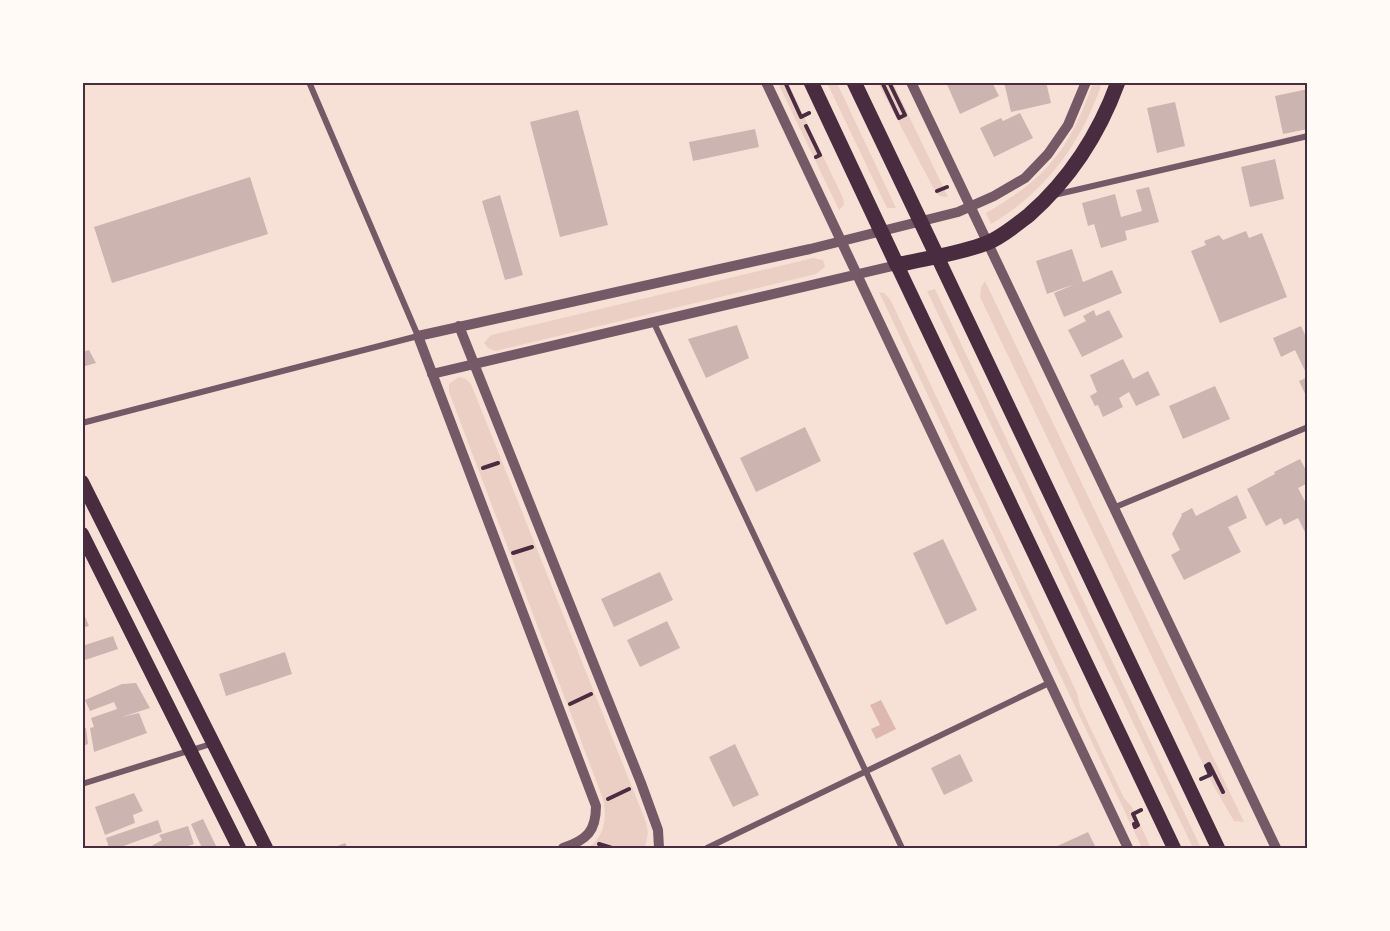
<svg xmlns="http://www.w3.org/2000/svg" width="1390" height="931" font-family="'Asap Condensed',sans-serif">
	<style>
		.green { fill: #ebcfc5 }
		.water { fill: #dcb8b0 }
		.building { fill: #ccb4b1 }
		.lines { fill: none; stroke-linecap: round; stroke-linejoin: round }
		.path { stroke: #4a2c40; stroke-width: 4 }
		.minor { stroke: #755966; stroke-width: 6 }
		.tertiary { stroke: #755966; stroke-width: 10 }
		.primary { stroke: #4a2c40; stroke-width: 14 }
		.trunk { stroke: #4a2c40; stroke-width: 15 }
		.neatline { fill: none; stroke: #4a2c40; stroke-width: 2 }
	</style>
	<rect width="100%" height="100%" fill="#f7e1d7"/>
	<path class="green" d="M 778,83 L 788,83 L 843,198 L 844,205 L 839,210 Z
		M 827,83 L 837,83 L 896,208 L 887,208 Z
		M 878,83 L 893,83 L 948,197 L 940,196 L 936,193 Z
		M 1093,83 L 1102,83 C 1082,142 1046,192 991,224 L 986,213 C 1048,177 1069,150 1093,83 Z
		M 813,258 L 823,260 L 825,267 L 816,274 L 495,351 L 488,348 L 484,343 L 491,335 Z
		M 985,281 L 1244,822 L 1234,821 L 1213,785 L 980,297 L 981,287 Z
		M 935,289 L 1201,848 L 1193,848 L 927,291 Z
		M 879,292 L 884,293 L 890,299 L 1077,693 L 1080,706 L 1124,798 L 1132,807 L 1151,848 L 1142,848 Z
		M 459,377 L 466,379 L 471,384 L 646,822 L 648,833 L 645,848 L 587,848 C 605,838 607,817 603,799 L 449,392 L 449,384 Z"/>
	<path class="water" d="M 881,700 L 896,729 L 876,739 L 871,729 L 880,725 L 870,705 Z"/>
	<path class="building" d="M 946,82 L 992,82 L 999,96 L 960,114 Z
		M 1004,82 L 1046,82 L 1051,103 L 1011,112 Z
		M 1308,89 L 1308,129 L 1283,134 L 1275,96 Z
		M 1175,102 L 1185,146 L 1157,153 L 1147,108 Z
		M 578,110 L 608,225 L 560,237 L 530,122 Z
		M 1020,113 L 1033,138 L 994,157 L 980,128 L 1001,118 L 1003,121 Z
		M 755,129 L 759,147 L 693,161 L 689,142 Z
		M 1275,159 L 1284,199 L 1250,207 L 1241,167 Z
		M 250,177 L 268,234 L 112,283 L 94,227 Z
		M 1149,187 L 1159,222 L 1125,231 L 1127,240 L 1101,248 L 1094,224 L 1088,226 L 1082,203 L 1115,194 L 1121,217 L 1142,211 L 1136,190 Z
		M 500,195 L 523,275 L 505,280 L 482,201 Z
		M 1246,231 L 1249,238 L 1262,233 L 1287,297 L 1220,323 L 1191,251 L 1206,245 L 1204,241 L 1219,235 L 1223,240 Z
		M 1072,249 L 1083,282 L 1112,270 L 1122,293 L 1064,317 L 1054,293 L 1075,284 L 1047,294 L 1036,261 Z
		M 1094,310 L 1096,316 L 1109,310 L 1123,337 L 1082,357 L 1068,330 L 1086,321 L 1083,316 Z
		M 737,325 L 749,358 L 706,378 L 688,339 Z
		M 1301,326 L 1308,341 L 1308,377 L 1295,350 L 1281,357 L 1273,338 Z
		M 89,350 L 96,363 L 82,367 L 82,352 Z
		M 1123,359 L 1133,379 L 1148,371 L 1160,395 L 1136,406 L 1129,392 L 1119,398 L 1123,407 L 1103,417 L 1098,405 L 1095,406 L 1090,396 L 1097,392 L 1090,375 Z
		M 1308,377 L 1308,400 L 1299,381 Z
		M 1215,386 L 1230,419 L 1183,439 L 1169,406 Z
		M 805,427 L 821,461 L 756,492 L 740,458 Z
		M 1300,459 L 1308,474 L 1308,483 L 1298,488 L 1308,507 L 1308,530 L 1305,532 L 1298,518 L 1284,525 L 1281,518 L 1266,526 L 1247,489 L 1275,474 L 1274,472 Z
		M 1237,495 L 1247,518 L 1228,527 L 1241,552 L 1184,580 L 1171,555 L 1180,550 L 1172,534 L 1182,515 L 1181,514 L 1192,508 L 1196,516 Z
		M 943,539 L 977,610 L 946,625 L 913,553 Z
		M 660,572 L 673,600 L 614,627 L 601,599 Z
		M 82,610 L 89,626 L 82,628 Z
		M 667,621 L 680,648 L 640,667 L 627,640 Z
		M 113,636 L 118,649 L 82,661 L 82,646 Z
		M 285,652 L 292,674 L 226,696 L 219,674 Z
		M 136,683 L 150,708 L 122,717 L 139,713 L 147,733 L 94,752 L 90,728 L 94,727 L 91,718 L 117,709 L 114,702 L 90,711 L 85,700 L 122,684 Z
		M 86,728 L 88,744 L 82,746 L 82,729 Z
		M 735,744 L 759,795 L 733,807 L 709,757 Z
		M 960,754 L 973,781 L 944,795 L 931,768 Z
		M 134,793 L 143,811 L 133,815 L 135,823 L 105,835 L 95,807 Z
		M 203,819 L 216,846 L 209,848 L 202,848 L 191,824 Z
		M 158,820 L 162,832 L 118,848 L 109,848 L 106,838 Z
		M 188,826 L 194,844 L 182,848 L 150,848 L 150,847 L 162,840 L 159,835 Z
		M 1088,832 L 1096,848 L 1053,848 Z
		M 345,843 L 348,848 L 333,848 Z"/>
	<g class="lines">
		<path class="path" d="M 785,82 L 801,117 L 809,113
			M 882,82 L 899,118 L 905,115 L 889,82
			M 806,126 L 820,155 L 816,157
			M 937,191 L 947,187
			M 483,468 L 498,463
			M 513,553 L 532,547
			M 570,704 L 591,694
			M 1201,779 L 1210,775 L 1206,766 L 1209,764 L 1223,792
			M 608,799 L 629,789
			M 1134,824 L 1135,827 L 1138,825 L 1133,814 L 1141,810
			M 599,844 L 612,848"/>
		<path class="minor" d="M 1054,195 L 1308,136
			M 653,321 L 902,848
			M 82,423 L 418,336 L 309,82
			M 1113,508 L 1308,427
			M 82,784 L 214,743
			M 707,848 L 1049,683"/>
		<path class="tertiary" d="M 766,82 L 1128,848
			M 911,82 L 1276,848
			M 459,326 L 641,783 L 658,830 L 659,848
			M 432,374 L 897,265
			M 563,848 C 587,840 596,831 596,806 L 418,336 L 810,249 L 958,212 L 994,196 L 1025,178 L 1048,154 L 1068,125 L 1086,82"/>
		<path class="primary" d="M 937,256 L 1218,848
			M 897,265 L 1174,848
			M 82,482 L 266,848
			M 82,534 L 239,848"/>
		<path class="trunk" d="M 811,82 L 897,265 C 926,258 959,254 987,243 C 1002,237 1016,225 1029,215 C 1070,179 1099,134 1118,82
			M 854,82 L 937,256"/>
	</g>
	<rect width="1390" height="931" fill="none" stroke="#fffaf5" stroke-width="168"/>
	<rect x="84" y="84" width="1222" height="763" class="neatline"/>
</svg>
